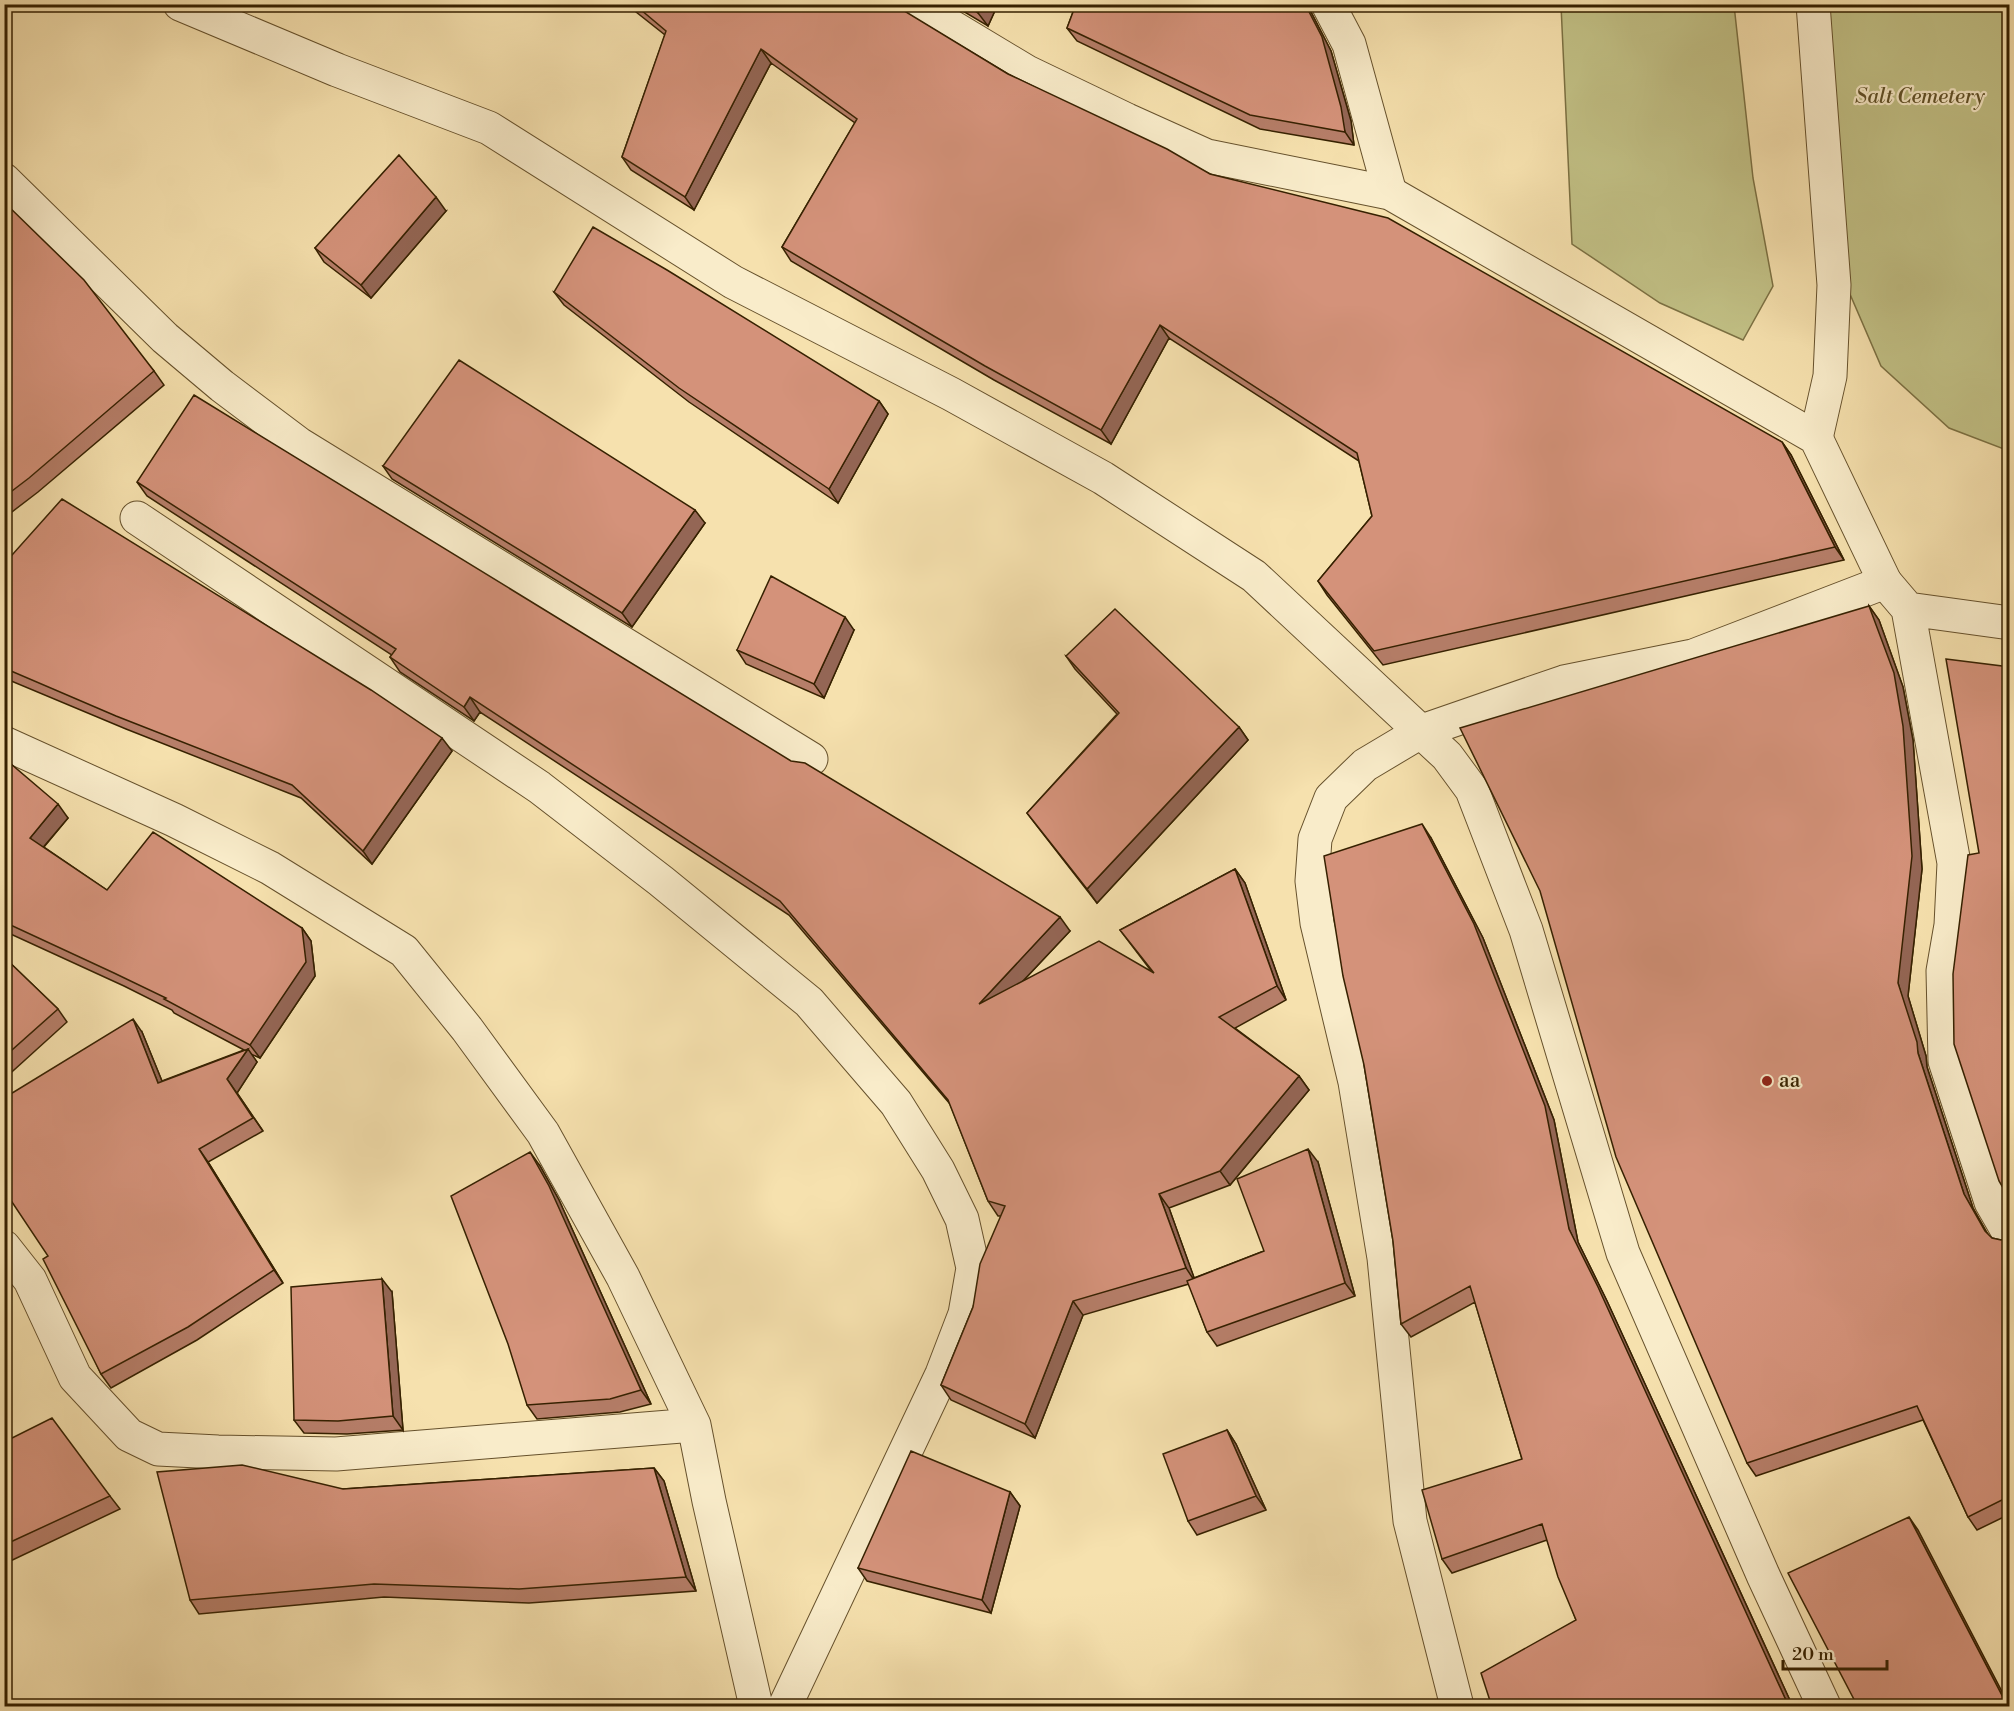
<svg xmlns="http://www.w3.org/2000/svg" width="2014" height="1711" font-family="'Libre Bodoni',serif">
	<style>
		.green { fill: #c2c186; stroke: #7c7143; stroke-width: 1.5 }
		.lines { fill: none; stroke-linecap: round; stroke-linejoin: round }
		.minor-casing { stroke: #66512c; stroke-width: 35 }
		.tertiary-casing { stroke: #66512c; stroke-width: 35 }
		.minor { stroke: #f9ecca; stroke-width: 33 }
		.tertiary { stroke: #f9ecca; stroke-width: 33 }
		.wall { fill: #b67e69; stroke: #362100; stroke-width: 1.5 }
		.shaded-wall { fill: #946655; stroke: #362100; stroke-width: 1.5 }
		.building { fill: #d4927a; stroke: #362100; stroke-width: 1.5 }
		.poi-dot { fill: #8f2418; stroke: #f9ecca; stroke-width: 2 }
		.labels { text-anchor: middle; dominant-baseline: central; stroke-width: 4.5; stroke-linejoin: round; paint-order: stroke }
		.park-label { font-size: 21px; font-style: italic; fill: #605128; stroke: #f9ecca }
		.poi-label { font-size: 21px; fill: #362100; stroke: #f9ecca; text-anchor: start }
	</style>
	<rect width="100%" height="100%" fill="#f6e1ae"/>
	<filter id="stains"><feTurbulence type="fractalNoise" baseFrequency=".00333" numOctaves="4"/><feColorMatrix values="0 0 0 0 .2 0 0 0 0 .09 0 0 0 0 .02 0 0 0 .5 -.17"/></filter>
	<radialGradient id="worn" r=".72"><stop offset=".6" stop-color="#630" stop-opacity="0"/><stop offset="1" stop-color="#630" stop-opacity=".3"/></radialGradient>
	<path class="green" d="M 1561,5 L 1734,5 L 1753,178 L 1773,286 L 1743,340 L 1660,303 L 1572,244 Z
		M 1826,5 L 2009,5 L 2009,451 L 1949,428 L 1881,366 L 1837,264 Z"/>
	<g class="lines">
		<defs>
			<path id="minor" d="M 180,4 L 337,70 L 489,128 L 733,282 L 951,394 L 1103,478 L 1254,576 L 1447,756 L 1472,790 L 1526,930 L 1623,1253 L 1763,1575 L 1824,1706
				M 1328,4 L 1349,44 L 1390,193
				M 1813,4 L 1834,285 L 1830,376 L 1816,438
				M 4,180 L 165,338 L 222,386 L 299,444 L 811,759
				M 137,518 L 539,787 L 661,881 L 809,1002 L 896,1103 L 938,1170 L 962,1219 L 973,1268 L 965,1314 L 942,1374 L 785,1706
				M 1885,582 L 1908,609 L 1954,863 L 1951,925 L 1943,971 L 1945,1061 L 1991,1202 L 2010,1235
				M 1908,609 L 2010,623
				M 4,743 L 174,820 L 270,868 L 404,951 L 467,1029 L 543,1133 L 623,1277 L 694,1425 L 709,1501 L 756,1706
				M 4,1247 L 30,1280 L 75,1377 L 129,1435 L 158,1449 L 218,1452 L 336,1454 L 694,1425"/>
			<path id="tertiary" d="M 914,4 L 1027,72 L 1127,120 L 1207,156 L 1390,193 L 1816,438 L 1885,582 L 1693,656 L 1564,682 L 1422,731 L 1365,765 L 1331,798 L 1315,839 L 1312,881 L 1317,923 L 1355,1082 L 1384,1258 L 1410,1521 L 1457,1706"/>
		</defs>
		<use href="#minor" class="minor-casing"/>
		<use href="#tertiary" class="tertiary-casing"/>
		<use href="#minor" class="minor"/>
		<use href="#tertiary" class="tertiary"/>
	</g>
	<path class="wall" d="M 626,4 L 895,4 L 896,7 L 1008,74 L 1210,174 L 1782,442 L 1791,455 L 1844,560 L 1383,665 L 1327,595 L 1318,581 L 1372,516 L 1359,461 L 1169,338 L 1111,444 L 994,380 L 791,261 L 782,247 L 855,123 L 771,63 L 694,210 L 631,170 L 622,157 L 665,35 Z
		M 951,4 L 998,4 L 988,26 Z
		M 1076,4 L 1310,4 L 1311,12 L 1331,51 L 1351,121 L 1354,145 L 1260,129 L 1077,41 L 1067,28 Z
		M 4,202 L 154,371 L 164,385 L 38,492 L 4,518 Z
		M 446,211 L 371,298 L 324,262 L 315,248 Z
		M 554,292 L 879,401 L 888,414 L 838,503 L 689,402 L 564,305 Z
		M 383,466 L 705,523 L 632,627 L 392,479 Z
		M 137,482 L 1070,931 L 1024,980 L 1152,972 L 1120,930 L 1235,869 L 1245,883 L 1286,1000 L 1235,1028 L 1299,1076 L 1309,1090 L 1230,1185 L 1169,1208 L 1194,1278 L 1264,1251 L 1318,1162 L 1355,1296 L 1217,1346 L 1207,1332 L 1189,1284 L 1083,1315 L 1035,1438 L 951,1400 L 941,1385 L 973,1307 L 1001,1216 L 998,1216 L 988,1201 L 950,1104 L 789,915 L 480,712 L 474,721 L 400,672 L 390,657 L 392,655 L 147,496 Z
		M 4,564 L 452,751 L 372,864 L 301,798 L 126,729 L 4,678 Z
		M 1869,606 L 1879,620 L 1903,687 L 1913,740 L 1922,869 L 1908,996 L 1926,1056 L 1927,1067 L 1973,1208 L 1988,1235 L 1992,1238 L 2001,1240 L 2010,1238 L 2010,1514 L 1977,1530 L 1968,1517 L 1923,1420 L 1756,1476 L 1747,1463 Z
		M 854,630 L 824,698 L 746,664 L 737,650 Z
		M 1066,656 L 1239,727 L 1248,740 L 1097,903 L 1037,826 L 1027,813 L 1117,714 L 1075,669 Z
		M 4,758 L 68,818 L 44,847 L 107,890 L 302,928 L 311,941 L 315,976 L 260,1058 L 251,1054 L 257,1062 L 237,1093 L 263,1131 L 208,1162 L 283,1283 L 197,1340 L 111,1388 L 101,1374 L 48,1256 L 142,1032 L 162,1081 L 244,1050 L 174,1013 L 172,1010 L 124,986 L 4,931 Z
		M 1431,838 L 1483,938 L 1554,1120 L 1578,1242 L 1607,1301 L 1793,1707 L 1492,1707 L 1576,1620 L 1547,1540 L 1452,1573 L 1442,1559 L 1522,1459 L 1475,1302 L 1411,1337 L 1401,1324 L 1393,1241 L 1364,1065 Z
		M 4,957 L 58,1009 L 67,1022 L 4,1079 Z
		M 540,1166 L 559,1200 L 651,1404 L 620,1412 L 537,1419 L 527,1405 Z
		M 392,1292 L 403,1430 L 347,1434 L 304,1433 L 294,1420 Z
		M 1227,1430 L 1236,1444 L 1266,1510 L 1197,1535 L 1188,1521 Z
		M 4,1442 L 110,1496 L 120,1509 L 4,1564 Z
		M 654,1468 L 664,1481 L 696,1591 L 529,1603 L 384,1597 L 199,1614 L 190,1600 L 343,1489 Z
		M 1010,1492 L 1020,1506 L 991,1613 L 867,1581 L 858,1568 Z"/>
	<path class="shaded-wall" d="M 982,4 L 998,4 L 988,26 L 978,13 Z
		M 1305,4 L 1310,4 L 1311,12 L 1331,51 L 1351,121 L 1354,145 L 1345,132 Z
		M 761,49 L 771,63 L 694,210 L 685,197 Z
		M 436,197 L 446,211 L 371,298 L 361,285 Z
		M 1160,325 L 1169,338 L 1111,444 L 1101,430 Z
		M 879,401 L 888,414 L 838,503 L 829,489 Z
		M 1782,442 L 1791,455 L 1844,560 L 1835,547 Z
		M 695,510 L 705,523 L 632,627 L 622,613 Z
		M 1869,606 L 1879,620 L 1903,687 L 1913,740 L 1922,869 L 1908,996 L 1926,1056 L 1927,1067 L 1973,1208 L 1994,1245 L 1985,1231 L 1964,1194 L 1918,1053 L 1898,983 Z
		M 845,617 L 854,630 L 824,698 L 814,684 Z
		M 470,697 L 480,712 L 474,721 L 464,707 Z
		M 1239,727 L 1248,740 L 1097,903 L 1087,889 Z
		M 442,738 L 452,751 L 372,864 L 363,851 Z
		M 58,804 L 68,818 L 40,851 L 30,838 Z
		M 1422,824 L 1431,838 L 1483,938 L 1554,1120 L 1578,1242 L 1607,1301 L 1793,1707 L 1789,1707 L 1569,1229 Z
		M 1235,869 L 1245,883 L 1286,1000 L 1277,986 Z
		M 1060,917 L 1070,931 L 988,1018 L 979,1004 Z
		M 302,928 L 311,941 L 315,976 L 260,1058 L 250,1045 Z
		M 133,1019 L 142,1032 L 168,1096 L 158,1083 Z
		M 248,1049 L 257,1062 L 237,1093 L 263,1131 L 227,1079 Z
		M 1299,1076 L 1309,1090 L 1230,1185 L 1220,1171 Z
		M 199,1149 L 208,1162 L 283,1283 L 274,1270 Z
		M 1308,1149 L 1318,1162 L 1355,1296 L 1345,1283 Z
		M 530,1152 L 540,1166 L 559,1200 L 651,1404 L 641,1390 Z
		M 1159,1194 L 1169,1208 L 1196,1283 L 1186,1268 Z
		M 382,1279 L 392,1292 L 403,1430 L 393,1416 Z
		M 1073,1301 L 1083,1315 L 1035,1438 L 1025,1424 Z
		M 1227,1430 L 1236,1444 L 1266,1510 L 1256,1496 Z
		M 654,1468 L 664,1481 L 696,1591 L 686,1577 Z
		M 1010,1492 L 1020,1506 L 991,1613 L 982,1600 Z
		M 1909,1517 L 1918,1530 L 2010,1707 L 2008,1707 Z"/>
	<path class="building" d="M 634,4 L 893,4 L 1008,74 L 1167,149 L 1210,174 L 1388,218 L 1782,442 L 1835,547 L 1374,651 L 1318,581 L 1372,516 L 1357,453 L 1160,325 L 1101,430 L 985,366 L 782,247 L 857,119 L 761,49 L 685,197 L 622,157 L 666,31 Z
		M 964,4 L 982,4 L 978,13 Z
		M 1076,4 L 1305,4 L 1322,37 L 1341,107 L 1345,132 L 1250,115 L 1067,28 Z
		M 399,155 L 436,197 L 361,285 L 315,248 Z
		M 4,202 L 84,280 L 154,371 L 29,478 L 4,497 Z
		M 593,227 L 667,270 L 879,401 L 829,489 L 679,388 L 554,292 Z
		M 459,360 L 695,510 L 622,613 L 383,466 Z
		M 194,395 L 791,761 L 805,763 L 1060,917 L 979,1004 L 1099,941 L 1154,973 L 1120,930 L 1235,869 L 1277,986 L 1219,1017 L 1299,1076 L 1220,1171 L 1159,1194 L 1186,1268 L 1073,1301 L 1025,1424 L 941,1385 L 973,1307 L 980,1264 L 1005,1206 L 988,1201 L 948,1100 L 780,901 L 470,697 L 464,707 L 390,657 L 396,649 L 137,482 Z
		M 62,499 L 371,690 L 442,738 L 363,851 L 292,785 L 116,716 L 4,668 L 4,564 Z
		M 771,576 L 845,617 L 814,684 L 737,650 Z
		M 1869,606 L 1894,673 L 1903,726 L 1912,856 L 1898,983 L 1917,1042 L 1918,1053 L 1964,1194 L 1985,1231 L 1992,1238 L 2001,1240 L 2010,1238 L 2010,1496 L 1968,1517 L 1917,1406 L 1747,1463 L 1616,1157 L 1540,891 L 1460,728 Z
		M 1115,609 L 1239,727 L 1087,889 L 1027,813 L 1119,713 L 1066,656 Z
		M 1946,659 L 2010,667 L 2010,1200 L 1999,1181 L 1954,1044 L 1953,974 L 1968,855 L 1979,853 Z
		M 4,758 L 58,804 L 30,838 L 107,890 L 153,832 L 302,928 L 306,962 L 250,1045 L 164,999 L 166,998 L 114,973 L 4,922 Z
		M 1422,824 L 1474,924 L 1545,1106 L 1569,1229 L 1598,1287 L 1789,1707 L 1492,1707 L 1481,1673 L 1576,1620 L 1558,1577 L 1542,1524 L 1442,1559 L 1422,1490 L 1522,1459 L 1470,1286 L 1401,1324 L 1393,1241 L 1364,1065 L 1343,976 L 1324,856 Z
		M 4,957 L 58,1009 L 4,1057 Z
		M 133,1019 L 158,1083 L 248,1049 L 227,1079 L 253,1118 L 199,1149 L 274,1270 L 188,1327 L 101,1374 L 43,1259 L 48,1256 L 4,1190 L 4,1098 Z
		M 1308,1149 L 1345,1283 L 1207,1332 L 1187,1281 L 1264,1251 L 1237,1179 Z
		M 530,1152 L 549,1186 L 641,1390 L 610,1399 L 527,1405 L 508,1344 L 451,1196 Z
		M 382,1279 L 393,1416 L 338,1421 L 294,1420 L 291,1287 Z
		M 52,1418 L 110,1496 L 4,1545 L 4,1442 Z
		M 1227,1430 L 1256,1496 L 1188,1521 L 1163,1454 Z
		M 911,1451 L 1010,1492 L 982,1600 L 858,1568 Z
		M 242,1465 L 343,1489 L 654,1468 L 686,1577 L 519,1589 L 374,1584 L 190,1600 L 157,1472 Z
		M 1909,1517 L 2008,1707 L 1858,1707 L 1788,1573 Z"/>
	<circle class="poi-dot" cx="1767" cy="1081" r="6"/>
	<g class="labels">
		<g class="park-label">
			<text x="1920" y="97">Salt Cemetery</text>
		</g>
		<g class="poi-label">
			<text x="1779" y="1081">aa</text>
		</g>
	</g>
	<rect width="2014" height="1711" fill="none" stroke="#f6e1ae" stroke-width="24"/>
	<rect x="6" y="6" width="2002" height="1699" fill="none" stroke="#362100" stroke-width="3"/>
	<rect x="12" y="12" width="1990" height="1687" fill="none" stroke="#362100" stroke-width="1.5"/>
	<path d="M1783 1660v9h104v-9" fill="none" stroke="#362100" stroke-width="3"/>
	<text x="1792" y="1660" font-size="18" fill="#362100" stroke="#f9ecca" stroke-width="4.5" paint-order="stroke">20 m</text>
	<rect width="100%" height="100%" filter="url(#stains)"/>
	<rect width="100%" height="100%" fill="url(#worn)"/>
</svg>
